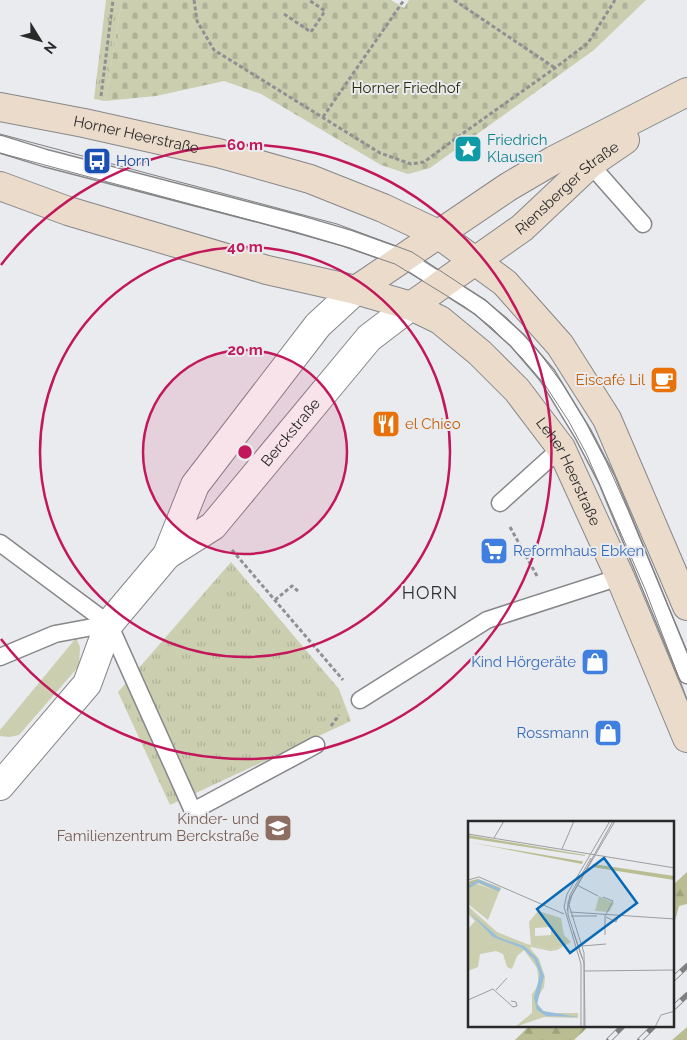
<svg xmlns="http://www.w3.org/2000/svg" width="687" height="1040" font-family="Raleway,sans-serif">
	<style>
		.green { fill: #cbcfaf }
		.forest { fill: url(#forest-firs) }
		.cemetery { fill: url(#cemetery-stones) }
		.park { fill: url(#park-tufts) }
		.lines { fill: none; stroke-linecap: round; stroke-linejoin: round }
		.lane-casing { stroke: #87878a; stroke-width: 19 }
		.street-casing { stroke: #87878a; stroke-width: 30 }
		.secondary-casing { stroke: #87878a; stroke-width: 30 }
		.path { stroke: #909092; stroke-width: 3; stroke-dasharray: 4 2.5; stroke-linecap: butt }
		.lane { stroke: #fff; stroke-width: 16 }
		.street { stroke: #fff; stroke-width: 28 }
		.secondary { stroke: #ebdbcb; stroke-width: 28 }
		.tram { stroke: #808082; stroke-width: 1 }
		.rail-casing { stroke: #808082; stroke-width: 5.5 }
		.rail { stroke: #eaebee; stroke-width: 4; stroke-dasharray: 11; stroke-linecap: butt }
		.ring { fill: none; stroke: #c2185b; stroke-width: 2.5 }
		.labels { text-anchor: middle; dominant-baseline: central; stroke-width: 4; stroke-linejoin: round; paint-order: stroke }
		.park-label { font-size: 15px; fill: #2a2c08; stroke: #eaebee }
		.street-label { font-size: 15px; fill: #29292a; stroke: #eaebee }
		.culture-label { font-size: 15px; fill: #0d838f; stroke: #eaebee; text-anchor: start }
		.transit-label { font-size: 15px; fill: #164399; stroke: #eaebee; text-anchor: start }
		.food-label { font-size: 15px; fill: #c56008; stroke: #eaebee; text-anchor: end }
		.shop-label { font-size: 15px; fill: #366cbe; stroke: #eaebee; text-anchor: end }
		.education-label { font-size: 15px; fill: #785e54; stroke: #eaebee; text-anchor: end }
		.quarter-label { font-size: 18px; letter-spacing: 1px; fill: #323235; stroke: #eaebee }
		.inset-river { fill: none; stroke: #96bedc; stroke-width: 2.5 }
		.inset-road { fill: none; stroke: #9d9da0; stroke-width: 1 }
		.view { fill: #066ab6; fill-opacity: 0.15; stroke: #066ab6; stroke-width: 2.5 }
		.inset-edge { fill: none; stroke: #29292a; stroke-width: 2.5 }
		.centre { fill: #c2185b; stroke: #eaebee; stroke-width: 2.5 }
		.ring-label { font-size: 15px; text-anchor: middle; font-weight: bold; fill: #c2185b; stroke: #eaebee; stroke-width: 4; stroke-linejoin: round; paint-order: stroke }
	</style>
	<defs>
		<pattern id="forest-firs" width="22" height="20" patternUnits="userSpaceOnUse" patternTransform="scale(1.25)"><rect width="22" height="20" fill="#b9bd91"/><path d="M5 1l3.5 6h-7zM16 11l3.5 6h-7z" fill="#9fa27d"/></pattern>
		<pattern id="cemetery-stones" width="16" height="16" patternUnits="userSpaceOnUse" patternTransform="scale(1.25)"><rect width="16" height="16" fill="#cbcfaf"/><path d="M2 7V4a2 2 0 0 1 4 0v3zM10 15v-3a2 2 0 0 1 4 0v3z" fill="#aeb297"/></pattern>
		<pattern id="park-tufts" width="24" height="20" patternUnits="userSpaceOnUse" patternTransform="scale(1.25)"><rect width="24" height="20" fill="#cbcfaf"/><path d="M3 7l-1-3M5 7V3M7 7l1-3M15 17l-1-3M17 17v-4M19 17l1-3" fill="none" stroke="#aeb297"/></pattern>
	</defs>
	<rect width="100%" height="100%" fill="#eaebee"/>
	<path class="green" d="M 76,638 L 80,647 L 79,666 L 19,735 L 9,737 L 0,736 L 0,730 Z"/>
	<path class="forest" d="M 687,872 L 687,904 L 679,906 L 673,928 L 673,885 Z
		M 529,1026 L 589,1026 L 574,1040 L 515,1040 Z
		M 687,1027 L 687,1040 L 672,1040 Z"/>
	<path class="cemetery" d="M 122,0 L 391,0 L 404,8 L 409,0 L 646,0 L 594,50 L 430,168 L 408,174 L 381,165 L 261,94 L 224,81 L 156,96 L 105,101 Z"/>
	<path class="park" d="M 106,0 L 122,0 L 105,101 L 94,99 Z
		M 231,562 L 339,689 L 351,721 L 170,805 L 118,692 Z"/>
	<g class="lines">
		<defs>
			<path id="lane" d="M 0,144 L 45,158 L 299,224 L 350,239 L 403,258 L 480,307 L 517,340 L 547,375 L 583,434 L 607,480 L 687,675
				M 590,164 L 643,224
				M 500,503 L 561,448
				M 0,543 L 109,624 L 193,811 L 316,745
				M 0,657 L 55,634 L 109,624
				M 360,700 L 487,620 L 620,577"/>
			<g id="street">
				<path id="s1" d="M 167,555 L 213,526 L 369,338 L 411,306"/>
				<path d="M 0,786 L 87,684 L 109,624 L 167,555 L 195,485 L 318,325 L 356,290"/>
			</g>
			<g id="secondary">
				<path id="s2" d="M 0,107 L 84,123 L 218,153 L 310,179 L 383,208 L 438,234 L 505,283 L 560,345 L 607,419 L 687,606"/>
				<path id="s3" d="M 0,186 L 68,211 L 267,270 L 356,290 L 411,306 L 440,320 L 480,353 L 517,390 L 561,448 L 620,577 L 687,738"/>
				<path d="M 356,290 L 508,187 L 554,160 L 687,92"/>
				<path id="s4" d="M 411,306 L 522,228 L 590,164 L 625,140"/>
			</g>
		</defs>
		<use href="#lane" class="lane-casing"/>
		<use href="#street" class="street-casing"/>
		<use href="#secondary" class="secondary-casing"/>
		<path class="path" d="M 194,0 L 197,21 L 214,50 L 380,153 L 411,164 L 424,162 L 455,139 L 555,68 L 588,43 L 615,0
			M 454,0 L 555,68
			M 284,14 L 311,32 L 325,11 L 309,0
			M 101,96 L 113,0
			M 323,117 L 404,0
			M 510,527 L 537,576
			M 232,550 L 343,680
			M 275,600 L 292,586 L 298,591
			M 331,726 L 339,715"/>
		<use href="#lane" class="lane"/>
		<use href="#street" class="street"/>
		<use href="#secondary" class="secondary"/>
		<path class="tram" d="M 0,134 L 337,224 L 412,252 L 486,301 L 507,318 L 536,348 L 564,386 L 584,419 L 606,461 L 628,510 L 687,651
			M 0,153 L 257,222 L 342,246 L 395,264 L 465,307 L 491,327 L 521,357 L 545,385 L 568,420 L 586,453 L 645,589 L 687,699"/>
		<defs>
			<path id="rail" d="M 673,979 L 687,966
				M 673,1008 L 687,995
				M 609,1040 L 623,1026
				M 640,1040 L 654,1026"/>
		</defs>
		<use href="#rail" class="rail-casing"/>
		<use href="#rail" class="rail"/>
	</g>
	<circle cx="245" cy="452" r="102" fill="#c2185b" fill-opacity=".12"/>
	<g class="ring">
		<circle cx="245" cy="452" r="102"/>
		<circle cx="245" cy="452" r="205"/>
		<path d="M1 265A307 307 0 1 1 1 639"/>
	</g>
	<defs>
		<symbol id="sight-square" viewBox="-11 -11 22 22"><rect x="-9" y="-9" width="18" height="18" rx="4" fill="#0f9aa8" stroke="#eaebee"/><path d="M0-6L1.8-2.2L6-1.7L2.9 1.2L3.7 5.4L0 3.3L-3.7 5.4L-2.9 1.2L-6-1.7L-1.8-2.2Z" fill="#fff"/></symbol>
		<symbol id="bus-square" viewBox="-11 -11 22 22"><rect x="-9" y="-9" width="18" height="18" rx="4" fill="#1a4fb4" stroke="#eaebee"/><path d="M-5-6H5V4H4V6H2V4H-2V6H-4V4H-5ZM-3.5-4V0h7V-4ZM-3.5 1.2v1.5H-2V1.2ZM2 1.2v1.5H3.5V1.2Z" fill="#fff"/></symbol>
		<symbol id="cafe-square" viewBox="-11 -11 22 22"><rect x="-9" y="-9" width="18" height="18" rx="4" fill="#e8710a" stroke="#eaebee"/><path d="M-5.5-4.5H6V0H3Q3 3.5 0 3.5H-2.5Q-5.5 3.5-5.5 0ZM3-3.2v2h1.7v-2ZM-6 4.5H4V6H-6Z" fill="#fff"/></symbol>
		<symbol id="restaurant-square" viewBox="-11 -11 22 22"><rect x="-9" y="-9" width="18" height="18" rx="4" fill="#e8710a" stroke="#eaebee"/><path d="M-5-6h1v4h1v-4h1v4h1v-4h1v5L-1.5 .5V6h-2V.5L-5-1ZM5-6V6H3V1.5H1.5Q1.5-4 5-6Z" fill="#fff"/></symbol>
		<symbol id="supermarket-square" viewBox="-11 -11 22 22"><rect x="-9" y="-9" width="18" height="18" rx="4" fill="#3f7fe0" stroke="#eaebee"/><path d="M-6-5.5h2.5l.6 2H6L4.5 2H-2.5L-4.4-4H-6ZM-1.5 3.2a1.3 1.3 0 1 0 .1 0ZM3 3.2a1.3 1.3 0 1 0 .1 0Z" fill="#fff"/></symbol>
		<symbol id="shop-square" viewBox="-11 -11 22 22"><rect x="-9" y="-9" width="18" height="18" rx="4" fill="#3f7fe0" stroke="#eaebee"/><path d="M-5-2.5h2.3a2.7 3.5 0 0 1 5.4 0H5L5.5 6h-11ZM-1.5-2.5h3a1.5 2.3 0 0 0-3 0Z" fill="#fff"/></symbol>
		<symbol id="school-square" viewBox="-11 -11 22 22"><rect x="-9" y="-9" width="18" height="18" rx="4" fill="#8d6e63" stroke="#eaebee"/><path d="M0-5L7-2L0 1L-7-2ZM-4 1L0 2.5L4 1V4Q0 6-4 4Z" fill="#fff"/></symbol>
	</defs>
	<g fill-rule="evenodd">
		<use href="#sight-square" x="452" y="133" width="32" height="32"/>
		<use href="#bus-square" x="81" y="145" width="32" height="32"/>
		<use href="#cafe-square" x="648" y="364" width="32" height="32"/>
		<use href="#restaurant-square" x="370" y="408" width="32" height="32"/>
		<use href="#supermarket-square" x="478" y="535" width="32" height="32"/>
		<use href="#shop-square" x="579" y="646" width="32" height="32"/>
		<use href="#shop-square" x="592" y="717" width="32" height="32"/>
		<use href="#school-square" x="262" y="812" width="32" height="32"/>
	</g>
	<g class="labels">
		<g class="park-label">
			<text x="406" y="88">Horner Friedhof</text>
		</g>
		<g class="street-label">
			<text stroke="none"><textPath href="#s2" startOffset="139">Horner Heerstraße</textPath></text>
			<text stroke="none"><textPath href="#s4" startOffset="196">Riensberger Straße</textPath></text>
			<text stroke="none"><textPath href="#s1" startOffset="176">Berckstraße</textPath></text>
			<text stroke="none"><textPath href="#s3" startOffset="662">Leher Heerstraße</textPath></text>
		</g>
		<g class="culture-label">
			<text x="487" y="140">Friedrich<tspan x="487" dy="17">Klausen</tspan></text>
		</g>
		<g class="transit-label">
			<text x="116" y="161">Horn</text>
		</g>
		<g class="food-label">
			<text x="645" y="380">Eiscafé Lil</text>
			<text x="405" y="424" text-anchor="start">el Chico</text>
		</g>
		<g class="shop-label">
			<text x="513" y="551" text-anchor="start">Reformhaus Ebken</text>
			<text x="576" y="662">Kind Hörgeräte</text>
			<text x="589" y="733">Rossmann</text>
		</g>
		<g class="education-label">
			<text x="259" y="819">Kinder- und<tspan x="259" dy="17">Familienzentrum Berckstraße</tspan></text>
		</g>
		<g class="quarter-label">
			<text x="430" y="592">HORN</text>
		</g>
	</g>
	<g transform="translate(468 821)">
		<rect width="206" height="206" fill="#eaebee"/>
		<path d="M 7,62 L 31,71 L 20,99 L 0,83 L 0,68 Z" fill="#cbcfaf"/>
		<path d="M 0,14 L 117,34 L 117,35 L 0,17 ZM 0,21 L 112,40 L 115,40 L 114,43 ZM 125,43 L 206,55 L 206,59 L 124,46 ZM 10,58 L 33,67 L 31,71 L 10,62 L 0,68 L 2,60 Z" fill="#b9bd91"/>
		<path d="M 70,90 L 93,97 L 96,114 L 103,121 L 83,129 L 63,124 L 61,101 ZM 83,106 L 83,114 L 67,115 L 67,107 Z" fill="#cbcfaf" fill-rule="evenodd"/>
		<path d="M 131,75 L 146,82 L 141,91 L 127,90 ZM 0,85 L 29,111 L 59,123 L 83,129 L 103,121 L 89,129 L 82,130 L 63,126 L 62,127 L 71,138 L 77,156 L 76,166 L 69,178 L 70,184 L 78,192 L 110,192 L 110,197 L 76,196 L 47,206 L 64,192 L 64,173 L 71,163 L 69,147 L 56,129 L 49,135 L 44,148 L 39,146 L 35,133 L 28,130 L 12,133 L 10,146 L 0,150 L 0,108 L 7,100 L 0,93 Z" fill="#cbcfaf"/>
		<path d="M 0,90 L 30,116 L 56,125 L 69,137 L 76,155 L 69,183 L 75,190 L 110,196 L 78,195 L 69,189 L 66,177 L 72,153 L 66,138 L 54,127 L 25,116 Z" fill="#96bedc"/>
		<path class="inset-river" d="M 0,66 L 11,60 L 32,69"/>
		<path class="inset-road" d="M 0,13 L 207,47M 26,17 L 36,0M 94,28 L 106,0M 0,59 L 11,56 L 96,93M 109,64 L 130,75M 135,76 L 145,80 L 137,95 L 137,114M 99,90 L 102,74 L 123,37M 102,91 L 207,98M 103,95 L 129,95M 138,96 L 148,101 L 151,94M 105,110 L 114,137M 114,125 L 138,123M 117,150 L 207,149M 28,169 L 39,157M 0,179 L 25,168 L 45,186 L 49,185 L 48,181 L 43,180M 113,206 L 113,143 L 96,86 L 99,73 L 142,0M 116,206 L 116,142 L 100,94 L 100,81 L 145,0M 117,206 L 116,132 L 101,84 L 104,74 L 147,0M 187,206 L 193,194 L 207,190"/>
		<path class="view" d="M 136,37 L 169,82 L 102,132 L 69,88 Z"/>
		<rect width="206" height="206" class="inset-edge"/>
	</g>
	<circle cx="245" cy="452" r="8" class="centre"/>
	<g class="ring-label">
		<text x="245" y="150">60 m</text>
		<text x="245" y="252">40 m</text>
		<text x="245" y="355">20 m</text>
	</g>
	<g transform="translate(40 40) rotate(127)" stroke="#eaebee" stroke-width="4" paint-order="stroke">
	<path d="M0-4L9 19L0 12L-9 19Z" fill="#29292a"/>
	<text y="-8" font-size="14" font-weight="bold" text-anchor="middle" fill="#29292a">N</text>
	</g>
</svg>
